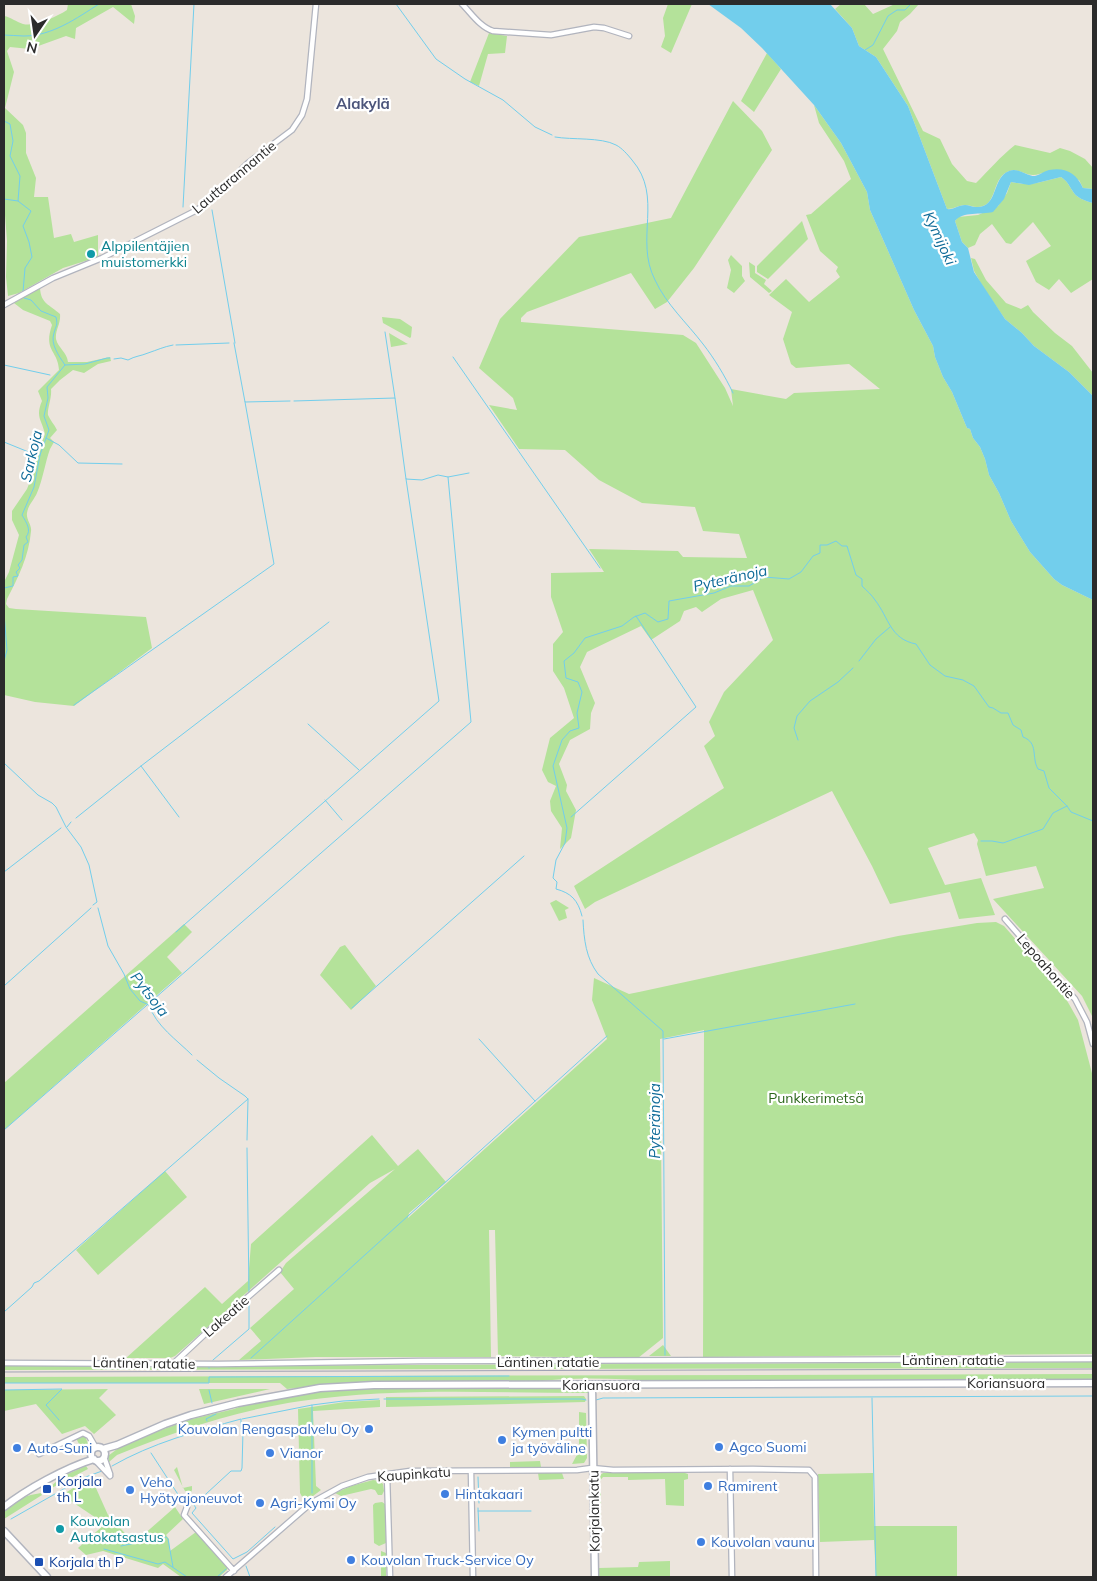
<svg xmlns="http://www.w3.org/2000/svg" width="1097" height="1581" font-family="Mulish,sans-serif">
	<style>
		.green { fill: #b4e29a }
		.water { fill: #72ceec }
		.lines { fill: none; stroke-linecap: round; stroke-linejoin: round }
		.stream { stroke: #72ceec; stroke-width: 1 }
		.street-casing { stroke: #b1b4be; stroke-width: 7 }
		.secondary-casing { stroke: #b1b4be; stroke-width: 9 }
		.street { stroke: #fff; stroke-width: 4.5 }
		.secondary { stroke: #fff; stroke-width: 6 }
		.rail { stroke: #a0a3b5; stroke-width: 1 }
		.culture-dot { fill: #0f9aa8; stroke: #fff; stroke-width: 2 }
		.shop-dot { fill: #3f7fe0; stroke: #fff; stroke-width: 2 }
		.transit-dot { fill: #1a4fb4; stroke: #fff; stroke-width: 2 }
		.labels { text-anchor: middle; dominant-baseline: central; stroke-width: 4.5; stroke-linejoin: round; paint-order: stroke }
		.street-label { font-size: 14px; fill: #2b2b2b; stroke: #fff }
		.culture-label { font-size: 14px; fill: #0d838f; stroke: #fff; text-anchor: start }
		.park-label { font-size: 14px; fill: #2c671b; stroke: #fff }
		.shop-label { font-size: 14px; fill: #366cbe; stroke: #fff; text-anchor: start }
		.transit-label { font-size: 14px; fill: #164399; stroke: #fff; text-anchor: start }
		.neighbourhood-label { font-size: 15px; font-weight: bold; fill: #4c557b; stroke: #fff }
		.water-label { font-size: 15px; font-style: italic; fill: #106c99; stroke: #fff }
	</style>
	<rect width="100%" height="100%" fill="#ece5dd"/>
	<path class="green" d="M 68,4 L 75,5 L 79,4 L 131,4 L 135,16 L 134,24 L 113,7 L 76,28 L 75,39 L 66,36 L 30,49 L 10,47 L 7,51 L 14,72 L 5,108 L 23,125 L 26,133 L 26,153 L 36,178 L 34,197 L 48,197 L 54,238 L 71,234 L 74,242 L 98,235 L 98,257 L 63,268 L 19,293 L 8,296 L 6,277 L 7,241 L 4,202 L 4,16 C 11,17 16,22 23,24 C 35,27 56,17 67,10 Z
		M 668,4 L 692,4 L 671,53 L 661,47 L 665,36 L 663,18 Z
		M 841,4 L 864,4 L 873,14 L 895,4 L 919,4 L 910,14 L 900,22 L 897,31 L 883,49 L 923,131 L 940,139 L 952,164 L 967,181 L 976,183 C 989,170 1000,157 1015,145 L 1050,153 L 1060,148 L 1070,151 L 1085,159 L 1093,168 L 1093,189 L 1083,188 L 1079,180 C 1068,178 1055,173 1044,173 C 1041,173 1038,175 1033,175 C 1024,175 1017,167 1007,172 C 991,180 998,207 977,207 C 973,207 969,205 965,205 C 959,205 954,209 947,209 L 908,106 L 876,57 L 859,46 L 852,28 L 835,9 Z
		M 489,33 L 507,36 L 505,53 L 488,54 L 479,86 L 470,82 Z
		M 767,53 L 781,69 L 754,112 L 741,101 Z
		M 733,101 L 762,131 L 772,150 L 694,268 L 667,302 L 655,309 L 631,273 L 527,312 L 521,318 L 521,322 L 683,335 L 696,343 L 725,388 L 733,406 L 731,389 L 786,399 L 794,393 L 880,389 L 849,364 L 796,368 L 791,364 L 783,339 L 792,312 L 769,295 L 786,279 L 809,302 L 840,277 L 836,271 L 838,267 L 820,251 L 806,215 L 811,214 L 851,179 L 844,161 L 819,123 L 814,105 L 841,143 L 867,192 L 870,210 L 914,310 L 933,346 L 935,357 L 943,377 L 952,392 L 967,428 L 970,429 L 973,438 L 980,447 L 985,459 L 989,475 L 999,493 L 1011,521 L 1030,552 L 1054,579 L 1062,585 L 1093,600 L 1093,1018 L 1082,996 L 993,899 L 1044,888 L 1036,866 L 986,876 L 977,844 L 978,840 L 974,833 L 928,848 L 945,885 L 981,878 L 995,915 L 959,919 L 950,892 L 890,904 L 872,866 L 832,791 L 595,902 L 585,909 L 574,886 L 724,788 L 704,746 L 715,736 L 709,722 L 724,692 L 773,640 L 753,590 L 721,599 L 702,612 L 696,607 L 684,611 L 680,621 L 651,640 L 641,626 L 587,652 L 580,667 L 595,703 L 591,713 L 590,729 L 570,740 L 559,764 L 567,785 L 566,791 L 576,810 L 571,838 L 560,849 L 562,828 L 551,811 L 550,801 L 556,786 L 548,782 L 542,770 L 550,738 L 574,718 L 564,688 L 553,671 L 553,644 L 563,632 L 551,597 L 551,573 L 604,572 L 589,549 L 678,551 L 683,557 L 747,558 L 739,534 L 703,531 L 695,507 L 642,503 L 599,480 L 565,450 L 519,449 L 489,405 L 517,410 L 513,398 L 479,368 L 500,319 L 579,237 L 671,218 Z
		M 1061,177 C 1067,181 1068,184 1072,190 C 1076,198 1085,201 1093,203 L 1093,279 L 1071,293 L 1059,279 L 1049,290 L 1036,282 L 1026,261 L 1051,246 L 1033,222 L 1011,244 L 1006,243 L 992,224 L 980,234 L 975,245 L 968,248 L 962,242 L 955,221 L 958,217 L 978,215 L 998,206 L 1007,193 L 1011,182 L 1023,184 L 1037,183 Z
		M 802,221 L 808,239 L 768,279 L 757,272 L 757,266 Z
		M 731,255 L 742,266 L 742,276 L 745,281 L 734,293 L 727,288 L 731,270 L 728,260 Z
		M 971,258 L 975,259 L 986,280 L 1006,303 L 1021,309 L 1028,305 L 1033,312 L 1055,333 L 1072,346 L 1093,373 L 1093,396 L 1069,372 L 1034,346 L 1022,333 L 1005,319 L 983,287 L 974,271 Z
		M 749,262 L 755,266 L 755,273 L 766,280 L 764,284 L 772,291 L 769,293 L 750,277 Z
		M 40,288 C 41,304 49,304 60,314 C 61,324 55,330 56,339 C 58,348 67,352 68,362 L 87,362 L 110,357 L 111,361 L 98,364 L 84,373 L 73,370 L 60,380 L 51,389 C 52,398 47,409 48,415 C 50,420 54,424 57,430 L 50,438 L 54,442 L 50,449 C 45,463 43,479 37,493 C 34,500 28,505 27,513 C 26,520 32,525 31,531 C 29,556 18,578 7,599 L 6,604 L 9,608 L 16,609 L 146,617 L 152,648 L 74,706 L 35,702 L 4,695 L 4,582 L 9,572 L 19,535 L 12,520 L 12,511 L 27,489 L 32,476 L 32,455 L 40,447 L 45,434 C 42,420 35,417 42,401 L 38,391 L 59,370 C 58,350 43,351 52,325 L 50,321 L 23,310 L 14,303 Z
		M 382,317 L 400,319 L 412,327 L 411,337 L 410,338 L 383,323 Z
		M 389,333 L 406,343 L 408,344 L 391,347 Z
		M 556,900 L 569,908 L 565,910 L 567,918 L 559,921 L 550,903 Z
		M 996,922 L 1004,926 L 1038,965 L 1056,983 L 1069,1004 L 1078,1020 L 1093,1077 L 1093,1354 L 703,1357 L 704,1030 L 660,1039 L 663,1338 L 638,1358 L 498,1356 L 495,1230 L 489,1230 L 491,1357 L 316,1357 L 239,1360 L 261,1341 L 250,1328 L 294,1289 L 280,1272 L 286,1263 L 395,1169 L 370,1183 L 175,1356 L 170,1358 L 126,1358 L 205,1287 L 222,1304 L 248,1281 L 251,1244 L 372,1135 L 398,1166 L 418,1149 L 446,1182 L 409,1213 L 408,1218 L 607,1039 L 592,1000 L 594,978 L 629,994 L 639,992 L 898,936 L 977,923 Z
		M 184,924 L 192,932 L 167,957 L 182,973 L 4,1130 L 4,1083 Z
		M 345,945 L 376,986 L 351,1010 L 320,975 L 340,947 Z
		M 165,1171 L 187,1197 L 98,1275 L 76,1250 Z
		M 663,1345 L 671,1356 L 649,1356 Z
		M 1093,1362 L 1093,1368 L 4,1370 L 4,1365 L 191,1366 Z
		M 1093,1374 L 1093,1379 L 659,1381 C 618,1379 576,1376 535,1382 L 355,1382 L 287,1389 L 280,1383 L 4,1383 L 4,1377 Z
		M 582,1387 L 587,1389 L 589,1393 C 494,1393 396,1387 301,1401 C 238,1410 176,1431 117,1455 L 109,1462 L 108,1456 L 121,1446 L 144,1436 L 192,1419 L 234,1409 L 246,1404 L 320,1391 L 371,1389 Z
		M 108,1389 L 99,1398 L 116,1415 L 94,1434 L 85,1426 L 62,1434 L 36,1404 L 4,1411 L 4,1390 Z
		M 199,1389 L 270,1389 L 204,1404 Z
		M 584,1396 L 586,1399 L 585,1402 L 386,1407 L 386,1397 Z
		M 380,1400 L 380,1407 L 313,1411 L 316,1486 L 321,1490 L 305,1502 L 300,1493 L 298,1409 L 345,1402 Z
		M 579,1412 L 586,1413 L 587,1458 L 584,1463 L 572,1464 L 579,1451 Z
		M 82,1436 L 85,1436 L 89,1446 L 84,1454 L 76,1438 Z
		M 540,1461 L 541,1467 L 510,1467 L 510,1462 Z
		M 86,1466 L 88,1469 L 44,1492 L 63,1476 Z
		M 177,1467 L 183,1488 L 192,1486 L 192,1490 L 191,1492 L 185,1491 L 174,1470 Z
		M 538,1473 L 562,1473 L 564,1479 L 539,1480 Z
		M 603,1473 L 685,1473 L 688,1474 L 688,1479 L 684,1480 L 684,1506 L 666,1505 L 665,1479 L 628,1480 L 628,1477 L 603,1477 L 598,1483 L 596,1482 L 596,1478 Z
		M 873,1473 L 874,1526 L 957,1526 L 957,1577 L 876,1577 L 874,1540 L 820,1542 L 818,1474 Z
		M 91,1477 L 108,1515 L 134,1543 L 175,1507 L 183,1519 L 166,1535 L 169,1539 L 170,1551 L 196,1532 L 227,1567 L 227,1570 L 219,1577 L 181,1577 L 163,1564 L 158,1568 L 103,1551 L 86,1555 L 78,1548 L 105,1524 L 62,1495 Z
		M 373,1480 L 380,1481 L 383,1484 L 384,1491 L 382,1495 L 378,1495 L 375,1490 L 371,1489 L 341,1496 L 335,1493 L 351,1486 Z
		M 598,1491 L 601,1492 L 601,1543 L 597,1542 L 597,1492 Z
		M 41,1493 L 42,1495 L 4,1519 L 4,1510 C 14,1500 27,1495 41,1493 Z
		M 382,1502 L 385,1504 L 386,1543 L 379,1546 L 374,1543 L 373,1505 L 375,1503 Z
		M 381,1551 L 386,1553 L 386,1577 L 381,1577 Z
		M 670,1561 L 670,1577 L 599,1577 L 599,1568 L 638,1567 L 639,1562 Z"/>
	<path class="water" d="M 708,4 L 830,4 L 852,28 L 859,46 L 876,57 L 908,106 L 947,209 C 954,210 958,205 965,205 C 969,205 972,207 976,207 C 999,208 991,178 1009,171 C 1018,167 1026,176 1035,176 C 1040,175 1044,171 1049,170 C 1066,167 1076,173 1083,188 L 1093,189 L 1093,203 C 1085,201 1076,198 1072,190 C 1068,184 1067,181 1061,177 L 1029,185 L 1011,182 L 1004,199 L 993,212 C 981,215 963,211 955,221 L 962,242 L 968,248 L 974,272 L 1005,319 L 1022,333 L 1034,346 L 1069,372 L 1093,396 L 1093,600 L 1062,585 L 1054,579 L 1030,552 L 1011,521 L 999,493 L 989,475 L 985,459 L 980,447 L 973,438 L 970,429 L 967,428 L 952,392 L 943,377 L 935,357 L 933,346 L 914,310 L 870,210 L 867,192 L 841,143 L 814,105 L 762,48 L 741,28 Z"/>
	<g class="lines">
		<path class="stream" d="M 396,4 L 436,59 L 465,79 L 503,100 L 535,127 L 552,135
			M 4,35 C 10,35 17,36 24,36 C 52,36 77,18 99,4
			M 865,50 L 873,45 L 888,16 L 897,10 L 905,10 L 911,4
			M 4,121 L 10,124 L 13,141 L 10,156 L 20,176 L 18,201 L 31,211 L 23,226 L 29,242 L 32,257 L 25,268 L 23,292
			M 555,137 C 572,140 601,137 616,145 C 622,148 628,155 632,160 C 664,197 634,239 655,280 C 666,304 687,323 703,344 C 714,358 725,376 733,393
			M 4,199 L 18,201
			M 183,207 L 194,4
			M 212,210 L 235,343
			M 385,332 L 395,398
			M 234,343 L 245,402 L 290,401
			M 176,345 L 229,343
			M 453,357 L 600,568
			M 114,359 L 121,358 L 128,360 C 135,356 141,356 148,353 C 157,350 163,347 173,345
			M 4,365 L 50,375
			M 65,365 L 85,364 L 107,358 L 110,358
			M 294,401 L 395,398 L 406,479 L 422,480 L 438,475 L 448,477 L 469,473
			M 46,438 L 59,445 L 78,463 L 122,464
			M 4,442 L 36,455 L 40,455
			M 4,588 L 13,586 L 13,577 L 18,576 L 16,572 L 20,568 L 18,565 L 22,560 L 24,545 L 28,542 L 26,537 C 32,530 26,522 22,515 L 34,487 L 40,455 L 49,430 L 44,416 L 48,398 L 47,387 L 65,365 C 59,356 50,344 54,333 C 56,325 58,326 56,317 L 41,311 L 31,300 L 24,298 L 23,296
			M 4,613 L 7,650 L 4,661
			M 859,661 L 876,639 L 890,627
			M 74,705 L 274,564 L 245,402
			M 308,724 L 359,770
			M 798,740 L 794,728 L 797,716 L 810,701 L 838,682 L 853,668
			M 4,763 L 38,795 L 52,803 L 56,807 L 66,827 L 81,847 L 89,865 L 97,902 L 93,905
			M 141,766 L 179,817
			M 325,800 L 342,820
			M 571,817 L 696,707 L 636,616
			M 76,818 L 141,766 L 329,622
			M 67,827 L 71,822
			M 981,841 L 992,841 L 1003,843 L 1043,829 L 1053,813 L 1067,806
			M 4,872 L 61,828
			M 98,908 L 108,946 L 124,974 L 130,989 L 140,1001 L 149,1005 C 156,1026 177,1040 192,1055
			M 582,916 C 578,900 571,893 556,889 L 557,882 L 553,878 L 556,860 L 565,843 L 567,828 L 553,766 L 562,740 L 570,731 L 579,728 L 577,713 L 582,692 L 578,682 L 566,678 L 564,661 L 574,653 L 585,638 L 622,626 L 634,617 L 645,613 L 658,622 L 668,619 L 669,601 L 714,593 L 731,586 L 749,586 L 764,577 L 789,579 L 801,572 L 813,556 L 820,553 L 820,545 L 827,545 L 836,541 L 842,546 L 847,546 L 856,575 L 862,579 L 862,586 C 866,590 872,595 875,600 C 889,618 890,639 916,644 L 930,665 L 945,676 L 963,680 L 974,686 L 989,707 L 993,708 L 1001,713 L 1008,713 L 1013,725 L 1021,730 L 1023,737 C 1039,743 1031,757 1038,769 L 1044,771 L 1049,788 L 1067,806 L 1071,812 L 1093,821
			M 583,920 C 584,940 586,958 598,974 L 663,1031 L 665,1355
			M 176,932 L 439,701 L 406,479
			M 4,986 L 91,908
			M 352,1008 L 524,856
			M 479,1039 L 535,1101
			M 664,1039 L 855,1004
			M 197,1060 L 219,1078 L 245,1096 L 248,1099 L 247,1140
			M 4,1130 L 471,722 L 448,477
			M 247,1148 L 249,1292
			M 4,1312 L 32,1287 L 34,1283 L 39,1281 L 248,1099
			M 251,1358 L 607,1036
			M 213,1360 L 249,1329 L 249,1298
			M 209,1368 L 209,1367
			M 4,1383 L 209,1383 L 209,1377 L 509,1376
			M 4,1390 L 62,1389 L 46,1405 L 59,1420
			M 209,1390 L 212,1403
			M 872,1398 L 876,1577
			M 384,1399 L 582,1399 L 586,1400
			M 596,1400 L 603,1398 L 1093,1396
			M 312,1405 L 343,1401 L 379,1399
			M 242,1419 L 312,1405 L 312,1493
			M 207,1421 L 206,1419 L 216,1414
			M 151,1453 L 181,1499
			M 112,1466 C 152,1443 197,1431 241,1419 L 241,1429 L 243,1431 L 242,1468 L 241,1471 L 231,1471 L 194,1505 L 196,1508 L 192,1513 L 233,1559 L 247,1552 L 275,1527
			M 478,1477 L 479,1503
			M 478,1508 L 479,1531
			M 478,1511 L 531,1511
			M 11,1519 L 83,1478 L 102,1471
			M 121,1546 L 166,1537 L 168,1539 L 173,1567
			M 104,1549 L 158,1564 L 165,1562 L 187,1577
			M 246,1566 L 250,1577
			M 217,1577 L 226,1569"/>
		<defs>
			<path id="street" d="M 462,4 C 471,13 480,27 493,31 L 551,35 L 594,27 L 604,28 L 629,36
				M 4,305 L 53,278 L 102,258 L 197,210 L 215,196 L 248,163 L 292,130 L 302,115 L 307,99 L 316,4
				M 1005,919 L 1075,999 L 1087,1022 L 1093,1044
				M 4,1363 L 218,1364 L 419,1361 L 1093,1359
				M 174,1363 L 204,1335 L 279,1270
				M 39,1454 L 83,1433 L 89,1436 L 96,1448
				M 104,1457 L 110,1474
				M 95,1460 L 110,1476
				M 730,1469 L 732,1577
				M 471,1471 L 473,1577
				M 387,1474 L 390,1577
				M 187,1507 L 184,1515 L 234,1571
				M 226,1577 L 311,1503 L 342,1486 L 368,1477 L 410,1471 L 577,1470 L 592,1468 L 613,1470 L 753,1469 L 809,1470 L 815,1477 L 816,1577"/>
			<path id="secondary" d="M 592,1385 L 595,1577
				M91 1454a7 7 0 1 1 14 0a7 7 0 1 1-14 0Z
				M 103,1449 L 117,1445 L 165,1424 L 191,1415 L 238,1403 L 320,1388 L 374,1385 L 1093,1383
				M 4,1507 C 27,1489 65,1468 94,1459
				M 4,1531 L 47,1577"/>
		</defs>
		<use href="#street" class="street-casing"/>
		<use href="#secondary" class="secondary-casing"/>
		<use href="#street" class="street"/>
		<use href="#secondary" class="secondary"/>
		<path class="rail" d="M 4,1372 L 1093,1369"/>
	</g>
	<g class="culture-dot">
		<circle cx="91" cy="254" r="5"/>
		<circle cx="60" cy="1529" r="5"/>
	</g>
	<g class="shop-dot">
		<circle cx="369" cy="1429" r="5"/>
		<circle cx="502" cy="1440" r="5"/>
		<circle cx="719" cy="1447" r="5"/>
		<circle cx="17" cy="1448" r="5"/>
		<circle cx="270" cy="1453" r="5"/>
		<circle cx="708" cy="1486" r="5"/>
		<circle cx="130" cy="1490" r="5"/>
		<circle cx="445" cy="1494" r="5"/>
		<circle cx="260" cy="1503" r="5"/>
		<circle cx="701" cy="1542" r="5"/>
		<circle cx="351" cy="1560" r="5"/>
	</g>
	<g class="transit-dot">
		<rect x="42" y="1484" width="10" height="10" rx="2.5"/>
		<rect x="34" y="1557" width="10" height="10" rx="2.5"/>
	</g>
	<g class="labels">
		<g class="street-label">
			<text transform="translate(234 177) rotate(-40)">Lauttarannantie</text>
			<text transform="translate(1046 966) rotate(49)">Lepoahontie</text>
			<text transform="translate(226 1316) rotate(-41)">Lakeatie</text>
			<text x="953" y="1360">Läntinen ratatie</text>
			<text x="548" y="1362">Läntinen ratatie</text>
			<text transform="translate(144 1363) rotate(1)">Läntinen ratatie</text>
			<text x="1006" y="1383">Koriansuora</text>
			<text x="601" y="1385">Koriansuora</text>
			<text transform="translate(414 1474) rotate(-4)">Kaupinkatu</text>
			<text transform="translate(594 1511) rotate(-91)">Korjalankatu</text>
		</g>
		<g class="culture-label">
			<text x="101" y="246">Alppilentäjien<tspan x="101" dy="16">muistomerkki</tspan></text>
			<text x="70" y="1521">Kouvolan<tspan x="70" dy="16">Autokatsastus</tspan></text>
		</g>
		<g class="park-label">
			<text x="816" y="1098">Punkkerimetsä</text>
		</g>
		<g class="shop-label">
			<text x="359" y="1429" text-anchor="end">Kouvolan Rengaspalvelu Oy</text>
			<text x="512" y="1432">Kymen pultti<tspan x="512" dy="16">ja työväline</tspan></text>
			<text x="729" y="1447">Agco Suomi</text>
			<text x="27" y="1448">Auto-Suni</text>
			<text x="280" y="1453">Vianor</text>
			<text x="140" y="1482">Veho<tspan x="140" dy="16">Hyötyajoneuvot</tspan></text>
			<text x="718" y="1486">Ramirent</text>
			<text x="455" y="1494">Hintakaari</text>
			<text x="270" y="1503">Agri-Kymi Oy</text>
			<text x="711" y="1542">Kouvolan vaunu</text>
			<text x="361" y="1560">Kouvolan Truck-Service Oy</text>
		</g>
		<g class="transit-label">
			<text x="57" y="1481">Korjala<tspan x="57" dy="16">th L</tspan></text>
			<text x="49" y="1562">Korjala th P</text>
		</g>
		<g class="neighbourhood-label">
			<text x="363" y="103">Alakylä</text>
		</g>
		<g class="water-label">
			<text transform="translate(940 238) rotate(65)">Kymijoki</text>
			<text transform="translate(31 456) rotate(-77)">Sarkoja</text>
			<text transform="translate(730 578) rotate(-13)">Pyteränoja</text>
			<text transform="translate(150 994) rotate(52)">Pytsoja</text>
			<text transform="translate(654 1121) rotate(-90)">Pyteränoja</text>
		</g>
	</g>
	<rect width="1097" height="1581" fill="none" stroke="#2b2b2b" stroke-width="10"/>
	<g transform="translate(35 35) rotate(193)" stroke="#ffffff" stroke-width="4" paint-order="stroke">
	<path d="M0-4L9 19L0 12L-9 19Z" fill="#2b2b2b"/>
	<text y="-8" font-size="14" font-weight="bold" text-anchor="middle" fill="#2b2b2b">N</text>
	</g>
</svg>
